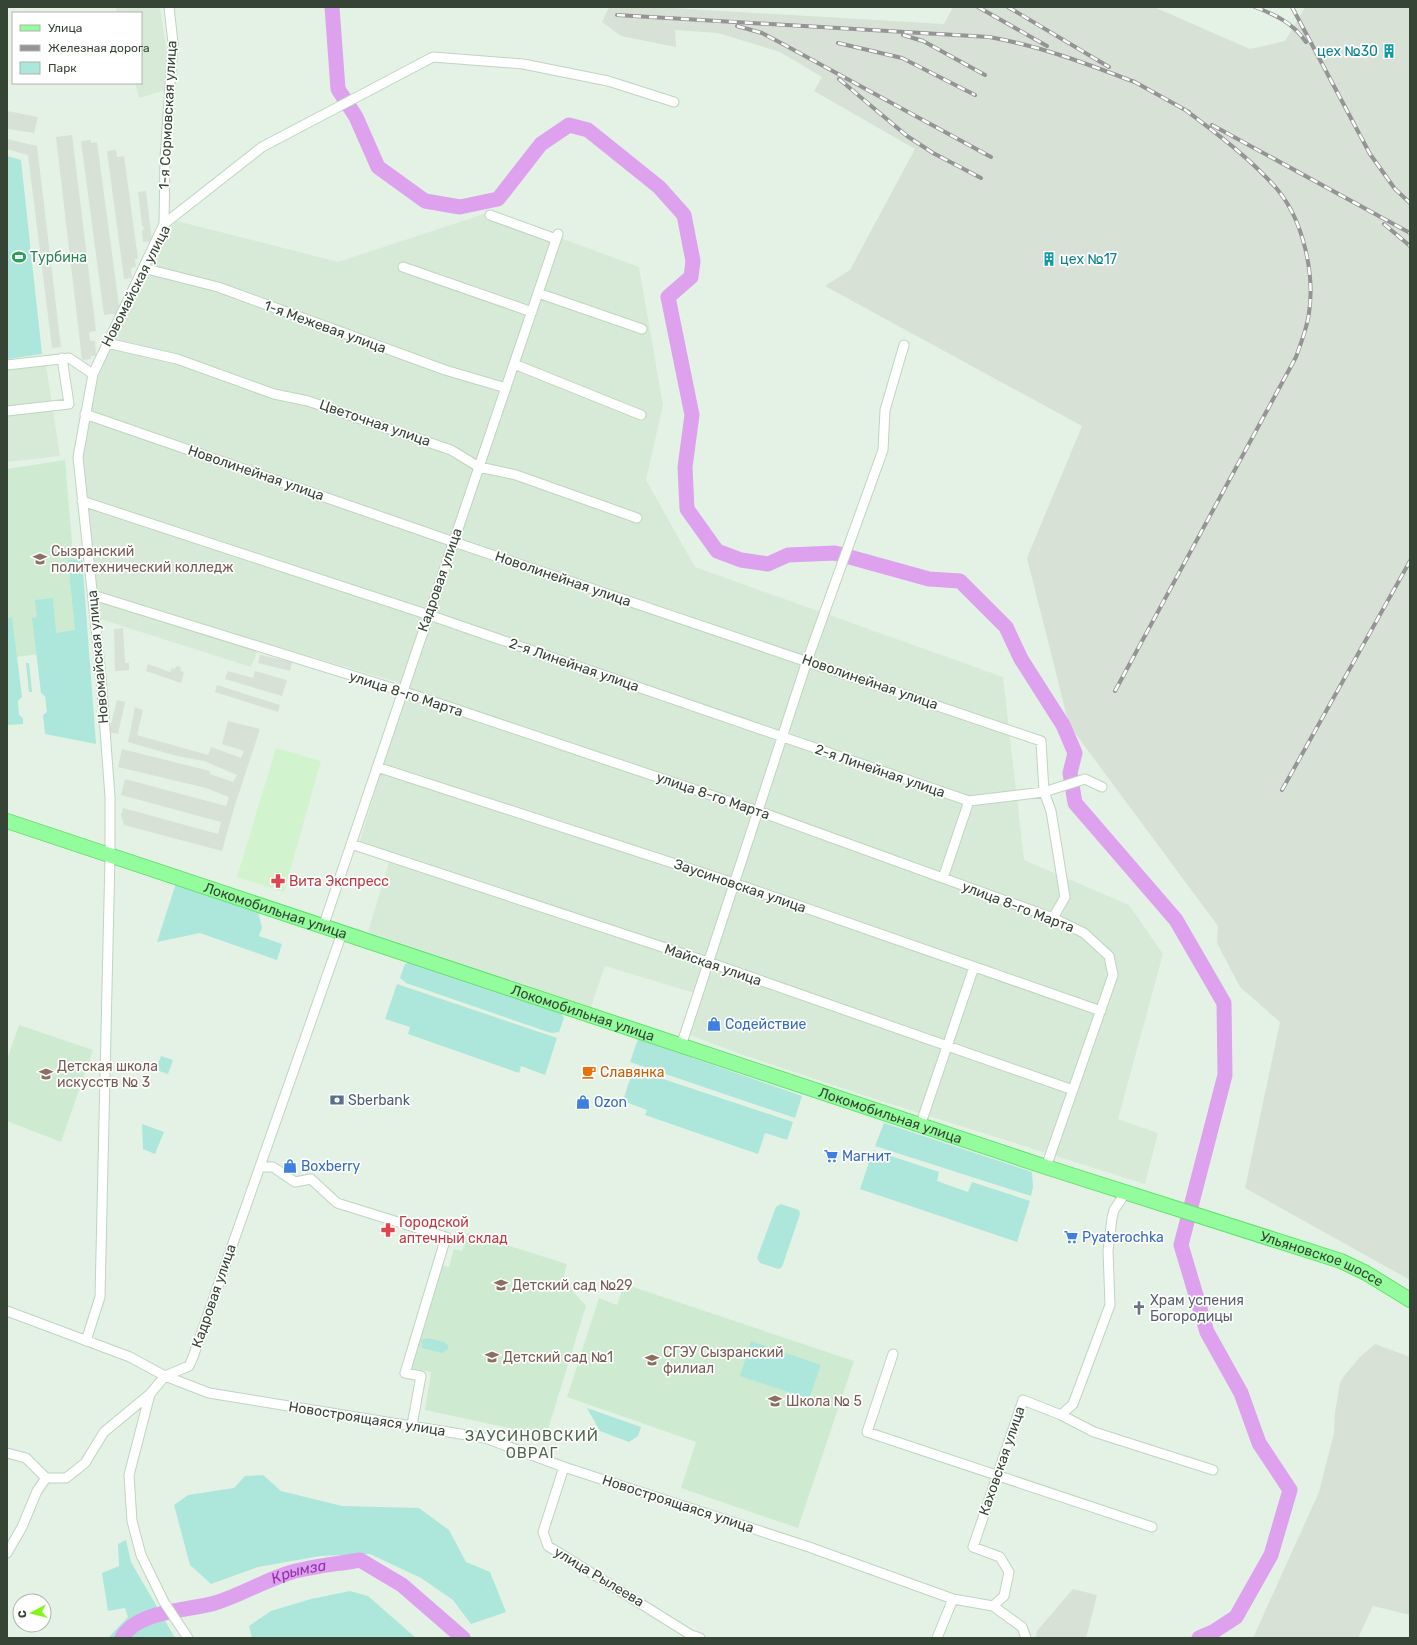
<svg xmlns="http://www.w3.org/2000/svg" width="1417" height="1645" font-family="Rubik,sans-serif">
	<style>
		.residential { fill: #d6ead7 }
		.commercial { fill: #d1f4cf }
		.industrial { fill: #d7e1d6 }
		.education { fill: #ceebd1 }
		.green { fill: #ade6db }
		.lines { fill: none; stroke-linecap: round; stroke-linejoin: round }
		.river { stroke: #dda1ee; stroke-width: 15 }
		.street-casing { stroke: #bed5bf; stroke-width: 11 }
		.primary-casing { stroke: #64e06c; stroke-width: 16 }
		.street { stroke: #fff; stroke-width: 9 }
		.primary { stroke: #93fc9c; stroke-width: 14 }
		.rail-casing { stroke: #949494; stroke-width: 4 }
		.rail { stroke: #fff; stroke-width: 2.5; stroke-dasharray: 8; stroke-linecap: butt }
		.labels { text-anchor: middle; dominant-baseline: central; stroke-width: 3.5; stroke-linejoin: round; paint-order: stroke }
		.culture-label { font-size: 14px; fill: #0d838f; stroke: #fff; text-anchor: end }
		.street-label { font-size: 14px; fill: #354434; stroke: #fff }
		.leisure-label { font-size: 14px; fill: #27864d; stroke: #fff; text-anchor: start }
		.education-label { font-size: 14px; fill: #785e54; stroke: #fff; text-anchor: start }
		.health-label { font-size: 14px; fill: #be3a42; stroke: #fff; text-anchor: start }
		.shop-label { font-size: 14px; fill: #366cbe; stroke: #fff; text-anchor: start }
		.food-label { font-size: 14px; fill: #c56008; stroke: #fff; text-anchor: start }
		.service-label { font-size: 14px; fill: #4e5e75; stroke: #fff; text-anchor: start }
		.worship-label { font-size: 14px; fill: #5b616d; stroke: #fff; text-anchor: start }
		.neighbourhood-label { font-size: 15px; letter-spacing: 1px; fill: #4d664c; stroke: #fff }
		.water-label { font-size: 15px; font-style: italic; fill: #9331ac; stroke: #fff }
	</style>
	<rect width="100%" height="100%" fill="#e4f2e5"/>
	<path class="residential" d="M 116,7 L 160,7 L 172,88 L 139,98 L 135,83 L 141,83 L 141,13 L 117,13 Z
		M 490,212 L 639,267 L 663,405 L 646,480 L 695,567 L 1003,677 L 1024,860 L 1129,905 L 1163,954 L 1118,1119 L 1158,1133 L 1145,1184 L 878,1100 L 740,1054 L 690,1035 L 701,995 L 605,966 L 591,1007 L 368,932 L 389,862 L 357,851 L 407,685 L 261,642 L 251,667 L 100,619 L 81,456 L 96,376 L 161,238 L 177,221 L 338,262 Z
		M 45,359 L 60,456 L 7,462 L 7,363 Z"/>
	<path class="commercial" d="M 276,748 L 321,761 L 284,892 L 237,877 Z"/>
	<path class="industrial" d="M 609,7 L 655,7 L 944,24 L 953,7 L 1154,7 L 1250,49 L 1285,41 L 1305,7 L 1410,7 L 1410,1280 L 1245,1188 L 1280,1022 L 1240,987 L 1217,943 L 1218,926 L 1069,725 L 1027,558 L 1082,426 L 825,286 L 850,270 L 915,149 L 814,91 L 822,77 L 780,52 L 718,33 L 675,30 L 676,47 L 621,36 L 602,22 Z
		M 7,111 L 38,117 L 34,133 L 8,129 Z
		M 72,135 L 96,331 L 89,332 L 90,341 L 95,341 L 96,356 L 91,356 L 91,359 L 82,360 L 56,137 Z
		M 7,139 L 37,146 L 61,347 L 52,348 L 28,155 L 7,149 Z
		M 91,140 L 91,143 L 97,142 L 120,313 L 104,315 L 81,141 Z
		M 116,150 L 117,157 L 124,156 L 138,259 L 135,259 L 136,267 L 131,268 L 132,278 L 124,279 L 107,151 Z
		M 146,191 L 152,241 L 143,242 L 142,230 L 144,230 L 143,226 L 142,226 L 138,192 Z
		M 123,628 L 125,663 L 129,663 L 129,670 L 115,671 L 114,629 Z
		M 260,655 L 292,662 L 290,671 L 258,663 Z
		M 148,664 L 170,672 L 172,668 L 175,669 L 176,666 L 181,667 L 180,671 L 184,672 L 181,683 L 146,671 Z
		M 228,671 L 253,678 L 255,671 L 287,680 L 282,696 L 225,679 Z
		M 217,685 L 280,705 L 278,712 L 215,692 Z
		M 117,700 L 125,702 L 118,734 L 109,732 Z
		M 135,707 L 143,710 L 137,735 L 208,755 L 211,747 L 241,758 L 244,751 L 222,744 L 228,721 L 260,729 L 234,808 L 222,851 L 124,825 L 121,815 L 123,808 L 218,834 L 221,822 L 121,795 L 125,779 L 226,806 L 229,797 L 206,788 L 118,767 L 122,749 L 210,771 L 210,774 L 233,782 L 237,775 L 204,761 L 177,756 L 128,742 Z
		M 1375,1344 L 1410,1357 L 1410,1615 L 1373,1606 L 1358,1638 L 1253,1638 L 1319,1492 L 1334,1433 L 1335,1412 L 1340,1383 L 1344,1376 L 1360,1357 Z
		M 1073,1589 L 1097,1595 L 1086,1638 L 1036,1638 L 1037,1631 Z"/>
	<path class="education" d="M 65,460 L 81,649 L 7,658 L 7,469 Z
		M 19,1025 L 93,1050 L 61,1142 L 7,1121 L 7,1059 Z
		M 468,1233 L 567,1264 L 563,1280 L 586,1306 L 546,1436 L 425,1410 L 431,1372 L 409,1368 L 441,1265 L 449,1267 L 454,1249 L 462,1251 Z
		M 624,1284 L 854,1361 L 798,1528 L 681,1488 L 696,1442 L 567,1397 L 599,1298 L 617,1305 Z"/>
	<path class="green" d="M 7,156 L 21,160 L 42,354 L 7,359 Z
		M 82,558 L 96,744 L 45,734 L 43,715 L 47,712 L 45,696 L 41,693 L 32,618 L 37,617 L 35,600 L 53,598 L 56,633 L 75,630 L 68,560 Z
		M 12,617 L 22,697 L 18,701 L 19,715 L 23,718 L 23,724 L 7,725 L 7,618 Z
		M 26,663 L 29,663 L 32,692 L 29,692 Z
		M 176,883 L 257,909 L 262,927 L 259,936 L 282,944 L 277,960 L 200,933 L 157,942 Z
		M 411,962 L 561,1013 L 564,1018 L 559,1032 L 551,1033 L 406,983 L 400,978 L 405,964 Z
		M 397,984 L 557,1038 L 545,1075 L 521,1066 L 519,1073 L 408,1034 L 410,1027 L 385,1019 Z
		M 638,1039 L 802,1096 L 795,1118 L 630,1062 Z
		M 161,1056 L 173,1060 L 168,1074 L 156,1070 Z
		M 633,1069 L 793,1122 L 787,1140 L 765,1133 L 758,1154 L 645,1115 L 647,1110 L 623,1101 Z
		M 884,1123 L 1032,1172 L 1033,1187 L 1031,1196 L 875,1146 Z
		M 142,1124 L 164,1132 L 155,1154 L 143,1149 Z
		M 873,1150 L 939,1172 L 937,1181 L 968,1192 L 972,1182 L 1030,1201 L 1017,1242 L 860,1189 Z
		M 781,1204 L 799,1210 L 800,1214 L 782,1267 L 779,1269 L 760,1263 L 757,1258 L 776,1207 Z
		M 427,1338 L 444,1342 L 448,1345 L 448,1349 L 442,1353 L 422,1348 L 421,1340 Z
		M 751,1341 L 821,1365 L 809,1399 L 740,1376 Z
		M 587,1408 L 641,1427 L 638,1436 L 629,1442 L 600,1431 Z
		M 263,1475 L 281,1491 L 342,1506 L 419,1508 L 449,1530 L 466,1562 L 490,1572 L 506,1612 L 471,1624 L 453,1600 L 421,1578 L 370,1554 L 320,1556 L 258,1567 L 211,1584 L 190,1565 L 174,1505 L 188,1495 L 234,1488 L 245,1476 Z
		M 126,1540 L 131,1562 L 175,1638 L 108,1638 L 128,1617 L 125,1608 L 108,1611 L 102,1573 L 119,1566 L 118,1544 Z
		M 350,1591 L 368,1596 L 416,1638 L 252,1638 L 249,1626 L 271,1611 L 311,1599 Z"/>
	<g class="lines">
		<g class="river">
			<path d="M 332,7 L 338,89 L 356,117 L 378,167 L 425,201 L 460,207 L 498,199 L 541,144 L 569,125 L 588,130 L 659,187 L 684,215 L 693,261 L 691,277 L 668,297 L 692,415 L 685,467 L 687,509 L 717,551 L 741,560 L 768,564 L 788,555 L 835,553 L 929,579 L 960,581 L 1006,627 L 1021,659 L 1063,725 L 1075,753 L 1070,773 L 1075,803 L 1176,920 L 1224,1003 L 1225,1075 L 1181,1245 L 1207,1332 L 1241,1393 L 1259,1443 L 1290,1490 L 1271,1555 L 1236,1617 L 1213,1632 L 1199,1638"/>
			<path id="s1" d="M 122,1638 C 137,1610 188,1611 215,1603 C 241,1595 265,1580 292,1572 C 314,1566 338,1564 360,1560 L 402,1585 L 463,1638"/>
		</g>
		<defs>
			<path id="street" d="M 490,215 L 556,239
				M 164,224 L 165,158 L 173,43 L 169,7
				M 403,267 L 532,312
				M 143,268 L 218,287 L 445,370 L 506,388
				M 538,293 L 642,329
				M 107,343 L 177,359 L 274,394 L 308,401 L 451,450 L 479,467 L 516,475 L 637,518
				M 514,364 L 641,415
				M 7,365 L 69,358 L 93,374
				M 7,411 L 69,404 L 62,358
				M 85,414 L 454,542 L 1041,741 L 1044,792 L 1051,811 L 1065,897 L 1053,918
				M 82,501 L 429,615 L 969,801 L 1044,792 L 1085,779 L 1102,787
				M 93,595 L 402,691 L 758,811 L 1053,918 L 1084,933 L 1109,956 L 1113,975 L 1046,1167
				M 377,767 L 734,883 L 1101,1011
				M 351,844 L 708,962 L 1073,1090
				M 943,878 L 969,801
				M 323,927 L 558,234
				M 681,1046 L 807,661 L 883,450 L 885,410 L 904,345
				M 920,1126 L 974,967
				M 260,1167 L 273,1167 L 295,1182 L 311,1179 L 337,1203 L 446,1237 L 405,1373 L 421,1376 L 412,1425
				M 7,1311 L 130,1357 L 165,1376 L 209,1393 L 485,1438 L 564,1467 L 809,1547 L 953,1599 L 993,1606 L 1022,1627 L 1026,1638
				M 86,1341 L 100,1297 L 110,856 L 110,797 L 101,676 L 78,457 L 93,374 L 164,224 L 262,147 L 433,57 L 523,64 L 608,81 L 674,102
				M 893,1354 L 867,1432 L 1152,1527
				M 1061,1415 L 1094,1432 L 1213,1470
				M 7,1453 L 26,1458 L 46,1478 L 66,1478 L 85,1463 L 104,1432 L 150,1394
				M 564,1467 L 543,1532 L 548,1546 L 691,1635 L 700,1638
				M 7,1553 L 22,1527 L 37,1491 L 46,1478
				M 993,1606 L 1004,1596 L 1009,1572 L 1000,1557 L 973,1547 L 1023,1400 L 1061,1415 L 1073,1404 L 1110,1305 L 1108,1251 L 1112,1218 L 1114,1210 L 1126,1192
				M 188,1638 L 164,1602 L 141,1555 L 132,1521 L 129,1475 L 150,1394 L 165,1376 L 189,1366 L 193,1357 L 342,933
				M 937,1638 L 953,1599"/>
			<g id="primary">
				<path id="s2" d="M 7,821 L 1046,1167 L 1341,1261 L 1366,1273 L 1410,1300"/>
			</g>
		</defs>
		<use href="#street" class="street-casing"/>
		<use href="#primary" class="primary-casing"/>
		<use href="#street" class="street"/>
		<use href="#primary" class="primary"/>
		<defs>
			<path id="rail" d="M 978,7 L 1047,46
				M 1008,7 L 1109,67
				M 1255,7 C 1276,15 1293,23 1306,42
				M 1292,7 L 1370,154 L 1395,189 L 1410,203
				M 617,15 L 989,37 C 1040,46 1088,64 1137,83
				M 737,26 L 762,33 L 781,43 L 991,157
				M 903,35 L 923,41 L 985,75
				M 838,43 L 902,58 L 975,95
				M 839,79 L 907,136 L 933,153 L 981,178
				M 1133,81 L 1189,112
				M 1212,125 L 1410,233
				M 1384,224 L 1410,246
				M 1115,691 L 1296,357 C 1301,343 1307,328 1309,313 C 1315,273 1303,220 1277,189 C 1250,158 1217,134 1184,109
				M 1282,790 L 1410,561"/>
		</defs>
		<use href="#rail" class="rail-casing"/>
		<use href="#rail" class="rail"/>
	</g>
	<defs>
		<symbol id="building-bare" viewBox="-9 -9 18 18"><path d="M-4-6H4V6H1V3H-1V6H-4ZM-2.5-4.3h1.7v1.8h-1.7ZM.8-4.3h1.7v1.8H.8ZM-2.5-1h1.7V.8h-1.7ZM.8-1h1.7V.8H.8Z" fill="#0f9aa8" stroke="#fff" stroke-width="2.5" paint-order="stroke"/></symbol>
		<symbol id="stadium-bare" viewBox="-9 -9 18 18"><path d="M0-5a6.5 5 0 1 0 0 10a6.5 5 0 1 0 0-10ZM-3.5-1.8h7v3.6h-7Z" fill="#2e9e5b" stroke="#fff" stroke-width="2.5" paint-order="stroke"/></symbol>
		<symbol id="university-bare" viewBox="-9 -9 18 18"><path d="M0-5L7-2L0 1L-7-2ZM-4 1L0 2.5L4 1V4Q0 6-4 4Z" fill="#8d6e63" stroke="#fff" stroke-width="2.5" paint-order="stroke"/></symbol>
		<symbol id="pharmacy-bare" viewBox="-9 -9 18 18"><path d="M-2-6h4v4h4v4h-4v4h-4v-4h-4v-4h4Z" fill="#e0444e" stroke="#fff" stroke-width="2.5" paint-order="stroke"/></symbol>
		<symbol id="shop-bare" viewBox="-9 -9 18 18"><path d="M-5-2.5h2.3a2.7 3.5 0 0 1 5.4 0H5L5.5 6h-11ZM-1.5-2.5h3a1.5 2.3 0 0 0-3 0Z" fill="#3f7fe0" stroke="#fff" stroke-width="2.5" paint-order="stroke"/></symbol>
		<symbol id="cafe-bare" viewBox="-9 -9 18 18"><path d="M-5.5-4.5H6V0H3Q3 3.5 0 3.5H-2.5Q-5.5 3.5-5.5 0ZM3-3.2v2h1.7v-2ZM-6 4.5H4V6H-6Z" fill="#e8710a" stroke="#fff" stroke-width="2.5" paint-order="stroke"/></symbol>
		<symbol id="school-bare" viewBox="-9 -9 18 18"><path d="M0-5L7-2L0 1L-7-2ZM-4 1L0 2.5L4 1V4Q0 6-4 4Z" fill="#8d6e63" stroke="#fff" stroke-width="2.5" paint-order="stroke"/></symbol>
		<symbol id="bank-bare" viewBox="-9 -9 18 18"><path d="M-6-4H6V4H-6ZM0-2.3a2.3 2.3 0 1 0 0 4.6a2.3 2.3 0 1 0 0-4.6Z" fill="#5c6f8a" stroke="#fff" stroke-width="2.5" paint-order="stroke"/></symbol>
		<symbol id="supermarket-bare" viewBox="-9 -9 18 18"><path d="M-6-5.5h2.5l.6 2H6L4.5 2H-2.5L-4.4-4H-6ZM-1.5 3.2a1.3 1.3 0 1 0 .1 0ZM3 3.2a1.3 1.3 0 1 0 .1 0Z" fill="#3f7fe0" stroke="#fff" stroke-width="2.5" paint-order="stroke"/></symbol>
		<symbol id="church-bare" viewBox="-9 -9 18 18"><path d="M-1.2-6h2.4v3.5h3.3v2.4h-3.3V6h-2.4V-.1h-3.3v-2.4h3.3Z" fill="#6b7280" stroke="#fff" stroke-width="2.5" paint-order="stroke"/></symbol>
	</defs>
	<g fill-rule="evenodd">
		<use href="#building-bare" x="1379" y="41" width="20" height="20"/>
		<use href="#stadium-bare" x="9" y="247" width="20" height="20"/>
		<use href="#building-bare" x="1039" y="249" width="20" height="20"/>
		<use href="#university-bare" x="30" y="549" width="20" height="20"/>
		<use href="#pharmacy-bare" x="268" y="871" width="20" height="20"/>
		<use href="#shop-bare" x="704" y="1014" width="20" height="20"/>
		<use href="#cafe-bare" x="579" y="1062" width="20" height="20"/>
		<use href="#school-bare" x="36" y="1064" width="20" height="20"/>
		<use href="#bank-bare" x="327" y="1090" width="20" height="20"/>
		<use href="#shop-bare" x="573" y="1092" width="20" height="20"/>
		<use href="#supermarket-bare" x="821" y="1146" width="20" height="20"/>
		<use href="#shop-bare" x="280" y="1156" width="20" height="20"/>
		<use href="#pharmacy-bare" x="378" y="1220" width="20" height="20"/>
		<use href="#supermarket-bare" x="1061" y="1227" width="20" height="20"/>
		<use href="#school-bare" x="491" y="1275" width="20" height="20"/>
		<use href="#church-bare" x="1129" y="1298" width="20" height="20"/>
		<use href="#school-bare" x="482" y="1347" width="20" height="20"/>
		<use href="#university-bare" x="642" y="1350" width="20" height="20"/>
		<use href="#school-bare" x="765" y="1391" width="20" height="20"/>
	</g>
	<g class="labels">
		<g class="culture-label">
			<text x="1378" y="51">цех №30</text>
			<text x="1060" y="259" text-anchor="start">цех №17</text>
		</g>
		<g class="street-label">
			<text transform="translate(168 115) rotate(-87)">1-я Сормовская улица</text>
			<text transform="translate(136 286) rotate(-63)">Новомайская улица</text>
			<text transform="translate(325 327) rotate(20)">1-я Межевая улица</text>
			<text transform="translate(375 423) rotate(19)">Цветочная улица</text>
			<text transform="translate(256 473) rotate(19)">Новолинейная улица</text>
			<text transform="translate(563 579) rotate(19)">Новолинейная улица</text>
			<text transform="translate(440 580) rotate(-71)">Кадровая улица</text>
			<text transform="translate(98 657) rotate(-95)">Новомайская улица</text>
			<text transform="translate(574 665) rotate(19)">2-я Линейная улица</text>
			<text transform="translate(870 682) rotate(19)">Новолинейная улица</text>
			<text transform="translate(406 694) rotate(18)">улица 8-го Марта</text>
			<text transform="translate(880 771) rotate(19)">2-я Линейная улица</text>
			<text transform="translate(713 796) rotate(19)">улица 8-го Марта</text>
			<text transform="translate(740 886) rotate(19)">Заусиновская улица</text>
			<text transform="translate(1018 907) rotate(21)">улица 8-го Марта</text>
			<text stroke="none"><textPath href="#s2" startOffset="283">Локомобильная улица</textPath></text>
			<text transform="translate(713 965) rotate(19)">Майская улица</text>
			<text stroke="none"><textPath href="#s2" startOffset="607">Локомобильная улица</textPath></text>
			<text stroke="none"><textPath href="#s2" startOffset="931">Локомобильная улица</textPath></text>
			<text stroke="none"><textPath href="#s2" startOffset="1386">Ульяновское шоссе</textPath></text>
			<text transform="translate(214 1296) rotate(-71)">Кадровая улица</text>
			<text transform="translate(367 1419) rotate(9)">Новостроящаяся улица</text>
			<text transform="translate(1002 1461) rotate(-71)">Каховская улица</text>
			<text transform="translate(678 1504) rotate(18)">Новостроящаяся улица</text>
			<text transform="translate(599 1577) rotate(31)">улица Рылеева</text>
		</g>
		<g class="leisure-label">
			<text x="30" y="257">Турбина</text>
		</g>
		<g class="education-label">
			<text x="51" y="551">Сызранский<tspan x="51" dy="16">политехнический колледж</tspan></text>
			<text x="57" y="1066">Детская школа<tspan x="57" dy="16">искусств № 3</tspan></text>
			<text x="512" y="1285">Детский сад №29</text>
			<text x="663" y="1352">СГЭУ Сызранский<tspan x="663" dy="16">филиал</tspan></text>
			<text x="503" y="1357">Детский сад №1</text>
			<text x="786" y="1401">Школа № 5</text>
		</g>
		<g class="health-label">
			<text x="289" y="881">Вита Экспресс</text>
			<text x="399" y="1222">Городской<tspan x="399" dy="16">аптечный склад</tspan></text>
		</g>
		<g class="shop-label">
			<text x="725" y="1024">Содействие</text>
			<text x="594" y="1102">Ozon</text>
			<text x="842" y="1156">Магнит</text>
			<text x="301" y="1166">Boxberry</text>
			<text x="1082" y="1237">Pyaterochka</text>
		</g>
		<g class="food-label">
			<text x="600" y="1072">Славянка</text>
		</g>
		<g class="service-label">
			<text x="348" y="1100">Sberbank</text>
		</g>
		<g class="worship-label">
			<text x="1150" y="1300">Храм успения<tspan x="1150" dy="16">Богородицы</tspan></text>
		</g>
		<g class="neighbourhood-label">
			<text x="532" y="1436">ЗАУСИНОВСКИЙ<tspan x="532" dy="17">ОВРАГ</tspan></text>
		</g>
		<g class="water-label">
			<text stroke="none"><textPath href="#s1" startOffset="192">Крымза</textPath></text>
		</g>
	</g>
	<rect width="1417" height="1645" fill="none" stroke="#354434" stroke-width="16"/>
	<rect x="12" y="12" width="130" height="72" fill="#ffffff" stroke="#aeb4ae"/>
	<rect x="20" y="25" width="20" height="6" fill="#93fc9c" stroke="#aeb4ae"/>
	<text x="48" y="32" font-size="12" fill="#354434">Улица</text>
	<rect x="20" y="45" width="20" height="6" fill="#949494" stroke="#aeb4ae"/>
	<text x="48" y="52" font-size="12" fill="#354434">Железная дорога</text>
	<rect x="20" y="62" width="20" height="12" fill="#ade6db" stroke="#aeb4ae"/>
	<text x="48" y="72" font-size="12" fill="#354434">Парк</text>
	<g transform="translate(32 1613) rotate(263)"><circle r="19" fill="#ffffff" stroke="#aeb4ae"/>
	<path d="M0-3L7 15L0 10L-7 15Z" fill="#82f518"/>
	<text y="-6" font-size="11" font-weight="bold" text-anchor="middle" fill="#354434">С</text>
	</g>
</svg>
